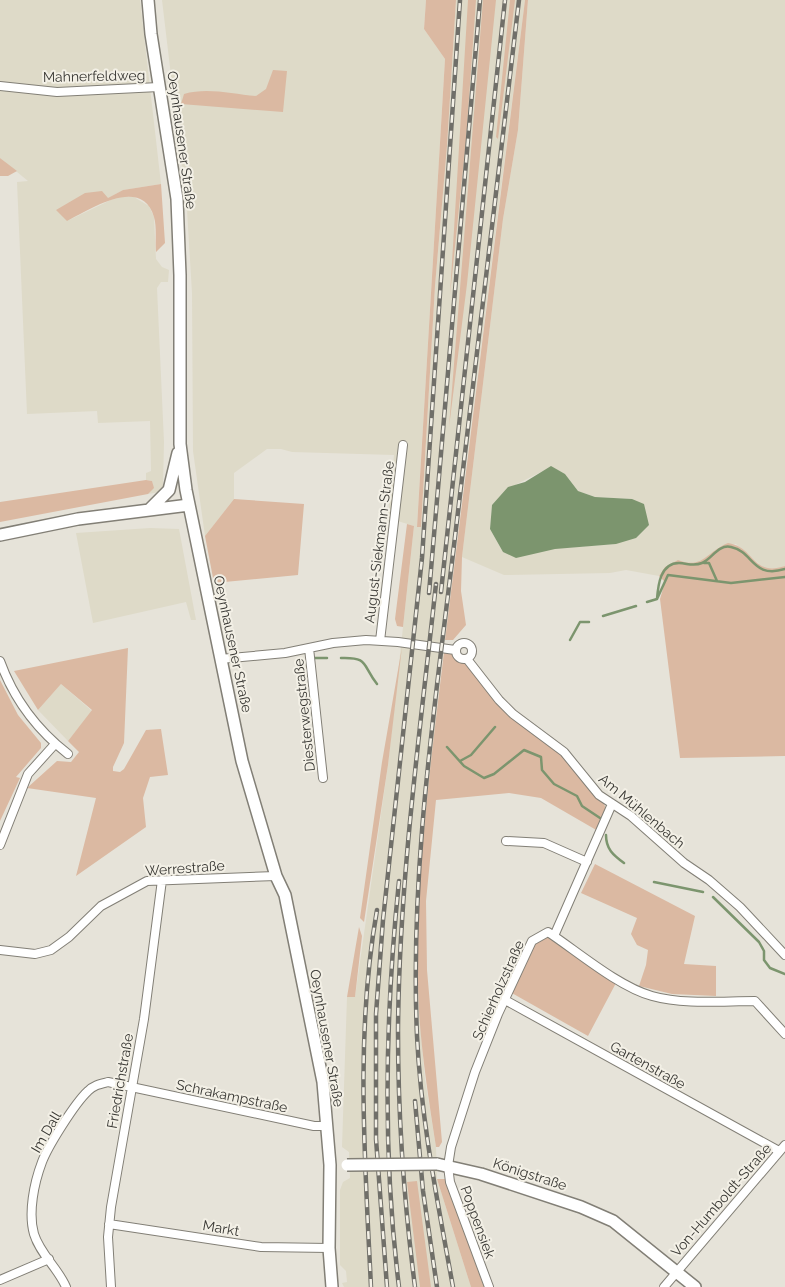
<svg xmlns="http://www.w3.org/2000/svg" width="785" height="1287" font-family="Raleway,sans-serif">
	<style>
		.built { fill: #dedac8; fill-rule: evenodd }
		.green { fill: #dbb9a2 }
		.water { fill: #7c956e }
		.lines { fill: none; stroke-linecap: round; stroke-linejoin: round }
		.stream { stroke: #7c956e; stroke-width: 2.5 }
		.street-casing { stroke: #827f76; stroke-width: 10 }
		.secondary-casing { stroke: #827f76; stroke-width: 14 }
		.street { stroke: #fff; stroke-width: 8 }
		.secondary { stroke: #fff; stroke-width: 11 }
		.rail-casing { stroke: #706f69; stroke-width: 4.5 }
		.rail { stroke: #f3f0e6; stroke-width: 2.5; stroke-dasharray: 8; stroke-linecap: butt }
		.secondary-bridge-casing { stroke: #827f76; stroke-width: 14; stroke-linecap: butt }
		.secondary-bridge { stroke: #fff; stroke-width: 11 }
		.labels { text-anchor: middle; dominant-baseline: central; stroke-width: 4; stroke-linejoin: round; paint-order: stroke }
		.street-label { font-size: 14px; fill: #383733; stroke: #f3f0e6 }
	</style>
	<rect width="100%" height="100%" fill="#e6e3d9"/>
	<path class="built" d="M 0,0 L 140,0 L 161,184 L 123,190 L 67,221 L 117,197 L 134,197 L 149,206 L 154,217 L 156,259 L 162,267 L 169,270 L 168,282 L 161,282 L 157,288 L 164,442 L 163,484 L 165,486 L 160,492 L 148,494 L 153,488 L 152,481 L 146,480 L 146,473 L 151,471 L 150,421 L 98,423 L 97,411 L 27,414 L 17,182 L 28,181 L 0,158 Z
		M 162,0 L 426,0 L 424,29 L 445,59 L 417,526 L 421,527 L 435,286 L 447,146 L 456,0 L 525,0 L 458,529 L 438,698 L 422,865 L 419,1011 L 425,1079 L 436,1147 L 437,1179 L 471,1287 L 344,1287 L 342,1283 L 347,1282 L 346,1271 L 340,1265 L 340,1190 L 343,1182 L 350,1178 L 349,1152 L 342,1147 L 347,997 L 355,997 L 388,765 L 414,526 L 388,518 L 394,455 L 292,452 L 281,449 L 267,449 L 234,473 L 234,499 L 205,536 L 193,451 L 192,293 L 187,210 Z
		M 528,0 L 785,0 L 785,566 L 773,570 L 765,569 L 736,544 L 719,547 L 702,562 L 665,567 L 659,576 L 626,570 L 610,573 L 504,575 L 462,557 L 503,219 L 518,130 ZM 551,467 L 565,474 L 578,491 L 595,497 L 632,499 L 616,544 L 503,552 L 490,529 L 492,505 L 517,484 Z
		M 150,528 L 179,529 L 196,620 L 191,620 L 186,602 L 93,623 L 76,533 Z
		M 61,684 L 92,711 L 68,741 L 38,710 Z"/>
	<path class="green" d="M 426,0 L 456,0 L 447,146 L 435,286 L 421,527 L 417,527 L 445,59 L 424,29 Z
		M 468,0 L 476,0 L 466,140 L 450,295 Z
		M 483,0 L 496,0 L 467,284 L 449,427 Z
		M 510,0 L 515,0 L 498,139 L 496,137 Z
		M 525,0 L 528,0 L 518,130 L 503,219 L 462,557 L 461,591 L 466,625 L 453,640 L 445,640 Z
		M 273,70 L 287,71 L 283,112 L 181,104 L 184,94 C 207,87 232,94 256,96 L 266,89 Z
		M 0,158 L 17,171 L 8,176 L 0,176 Z
		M 161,184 L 165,243 L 156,252 C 155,241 157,227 154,217 C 142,175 89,210 67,221 L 56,210 L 85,193 L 102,191 L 108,198 L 123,190 Z
		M 146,480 L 152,481 L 154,488 L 148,494 L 0,522 L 0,502 Z
		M 234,499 L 304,504 L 298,575 L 214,583 L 205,536 Z
		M 407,524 L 414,526 L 403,627 L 397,626 L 395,619 Z
		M 728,543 C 755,547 752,577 785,566 L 785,756 L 680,758 L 660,599 L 665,582 L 659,576 L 665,567 L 678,560 C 703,570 707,551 728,543 Z
		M 402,647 L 388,765 L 364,922 L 360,918 L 382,762 Z
		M 128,648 L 124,743 L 113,767 L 113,771 L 120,772 L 124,769 L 146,730 L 161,729 L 168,775 L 150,777 L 143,798 L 146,827 L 76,876 L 96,798 L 27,788 L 57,761 L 71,762 L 79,752 L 68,741 L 92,710 L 61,684 L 38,710 L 14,671 Z
		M 444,652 L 452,654 L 471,669 L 509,715 L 565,757 L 592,793 L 604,804 L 607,811 L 598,831 L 541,798 L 509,793 L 436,800 L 426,901 L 427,970 L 442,1142 L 439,1147 L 436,1147 C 429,1102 422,1057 419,1012 C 413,894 430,769 444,652 Z
		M 0,680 L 18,715 L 41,743 L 41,748 L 16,777 L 20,778 L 0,821 Z
		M 595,864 L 695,916 L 684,964 L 716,966 L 716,996 L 672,994 L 639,986 L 646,965 L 648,950 L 637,945 L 631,934 L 637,918 L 581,893 Z
		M 359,927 L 362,936 L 355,997 L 347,997 Z
		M 547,936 L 616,983 L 588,1036 L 510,992 L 533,943 Z
		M 437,1179 L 445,1179 L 484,1287 L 471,1287 Z
		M 417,1181 L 431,1287 L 420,1287 L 407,1182 Z"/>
	<path class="water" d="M 551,466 L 565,474 L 578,491 L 595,497 L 632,499 L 644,504 L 649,525 L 636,538 L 616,544 L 555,549 L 516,558 L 503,552 L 490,529 L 492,505 L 508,487 L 525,482 Z"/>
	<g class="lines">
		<path class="stream" d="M 704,563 L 709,563 L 717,581
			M 657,599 C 658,586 660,563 679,563 C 687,563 693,567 702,563 C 712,559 718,544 731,547 C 754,552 752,579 785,569
			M 647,602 L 657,599 L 668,575 L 731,583 L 785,577
			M 603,616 L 636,606
			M 570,640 L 580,622 L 589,622
			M 314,658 L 327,658
			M 341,658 C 369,657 362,665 377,684
			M 447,747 L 464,766 L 484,778 L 494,774 L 524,750 L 541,757 L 542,770 L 554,784 L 577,796 L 582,806 L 600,818
			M 460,761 L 471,755 L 495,727
			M 606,835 C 606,849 613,855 624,863
			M 654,882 L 703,892
			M 713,897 L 759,942 L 764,951 L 764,960 L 770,968 L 785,974"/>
		<defs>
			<path id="street" d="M 0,86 L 57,92 L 159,87
				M 380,641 L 403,445
				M456 651a8 8 0 1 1 16 0a8 8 0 1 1-16 0Z
				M 309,648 L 323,778
				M 220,659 L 285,653 L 333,643 L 366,640 L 398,642 L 455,650
				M 467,659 L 499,700 L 513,714 L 564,752 L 599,795 L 631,816 L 684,863 L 709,880 L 740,907 L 785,955
				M 0,661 C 14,700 36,729 68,754
				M 506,841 L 544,843 L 587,862
				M 0,845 L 28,774 L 55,744
				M 554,936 L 612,804
				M 0,950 L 35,954 L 51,950 L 69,937 L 101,906 L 147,881 L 276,876
				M 505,1000 L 779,1151
				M 109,1224 L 261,1247 L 329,1248
				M 0,1280 L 49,1259
				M 66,1287 C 58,1268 40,1254 34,1234 C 28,1213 34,1183 42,1162 C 48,1146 75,1103 88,1091 C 94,1085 100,1084 108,1082 L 314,1126 L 327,1126
				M 111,1287 L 108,1237 L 111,1207 L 144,1019 L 162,880
				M 489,1287 L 450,1182 L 448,1166 L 451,1147 L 475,1072 L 498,1014 L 532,941 L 548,932 C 578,952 619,987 652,996 C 684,1005 722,1001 755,1001 L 785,1034
				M 664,1287 L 785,1145"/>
			<path id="secondary" d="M 148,0 L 151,34 L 177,199 L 180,275 L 180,444 L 186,490 L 242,761 L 276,876 L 285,895 L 323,1082 L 330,1165 L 329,1248 L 332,1287
				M 150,509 L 169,490 L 178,453
				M 0,535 L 78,519 L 189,505
				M 437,1164 L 481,1174 L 581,1207 L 613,1221 L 695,1287"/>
		</defs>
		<use href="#street" class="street-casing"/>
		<use href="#secondary" class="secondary-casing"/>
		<use href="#street" class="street"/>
		<use href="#secondary" class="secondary"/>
		<defs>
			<path id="rail" d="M 441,592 L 505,0
				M 429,593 L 480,0
				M 399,881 C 385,1017 382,1151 399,1287
				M 415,1101 L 423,1191 L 437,1287
				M 371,1287 C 365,1161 355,1034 377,910
				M 387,1287 L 376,1139 L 376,1014 L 383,920 L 422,558 L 460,0
				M 415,1287 C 404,1202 398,1117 398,1031 C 399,882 420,732 436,584
				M 453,1287 C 438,1204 421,1121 417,1036 C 410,877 433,719 452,562 C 474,375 497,187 519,0"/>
		</defs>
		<use href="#rail" class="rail-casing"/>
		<use href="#rail" class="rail"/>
		<defs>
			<path id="secondary-bridge" d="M 347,1165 L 437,1164"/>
		</defs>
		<use href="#secondary-bridge" class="secondary-bridge-casing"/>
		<use href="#secondary-bridge" class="secondary-bridge"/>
	</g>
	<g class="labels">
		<g class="street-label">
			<text transform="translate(94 76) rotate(-1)">Mahnerfeldweg</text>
			<text transform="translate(182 140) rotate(82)">Oeynhausener Straße</text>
			<text transform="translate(379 542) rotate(-83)">August-Siekmann-Straße</text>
			<text transform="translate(233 644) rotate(78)">Oeynhausener Straße</text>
			<text transform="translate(304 715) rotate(-96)">Diesterwegstraße</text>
			<text transform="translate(642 811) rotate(40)">Am Mühlenbach</text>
			<text transform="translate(185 868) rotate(-4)">Werrestraße</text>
			<text transform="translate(498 990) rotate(-66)">Schierholzstraße</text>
			<text transform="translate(327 1038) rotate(80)">Oeynhausener Straße</text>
			<text transform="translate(648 1065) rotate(29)">Gartenstraße</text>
			<text transform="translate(120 1081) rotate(-80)">Friedrichstraße</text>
			<text transform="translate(232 1096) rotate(12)">Schrakampstraße</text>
			<text transform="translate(46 1132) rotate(-60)">Im Dall</text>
			<text transform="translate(530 1174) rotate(18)">Königstraße</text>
			<text transform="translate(721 1200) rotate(-49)">Von-Humboldt-Straße</text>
			<text transform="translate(478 1222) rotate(70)">Poppensiek</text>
			<text transform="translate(221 1228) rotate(10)">Markt</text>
		</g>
	</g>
</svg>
